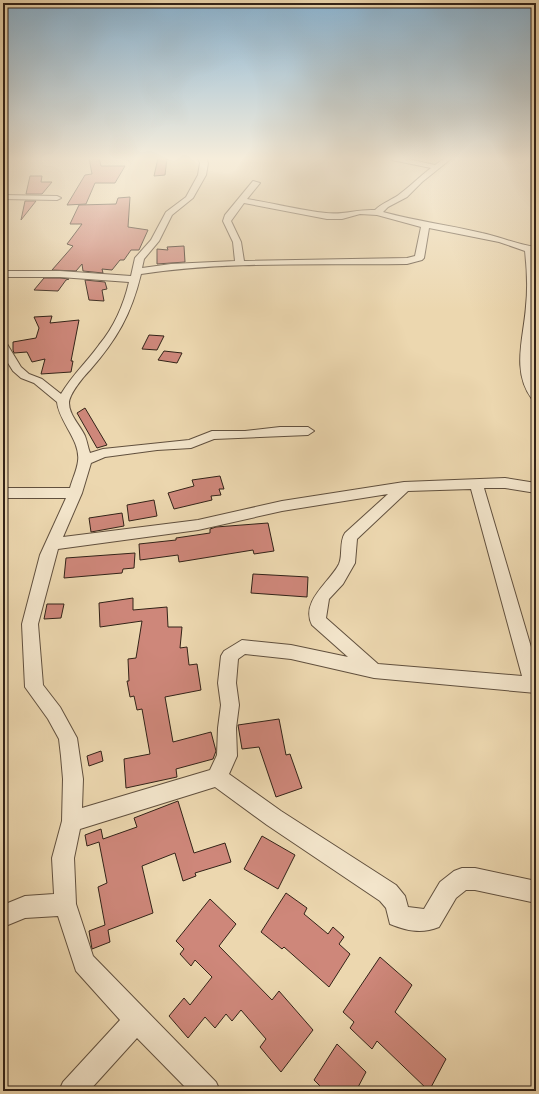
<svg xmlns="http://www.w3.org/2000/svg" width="539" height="1094" font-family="'Libre Caslon Text',serif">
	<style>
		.building { fill: #ce877a; stroke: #332318 }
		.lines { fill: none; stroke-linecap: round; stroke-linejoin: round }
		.minor-casing { stroke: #61503e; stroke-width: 2 }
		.minor { fill: #f3e5cb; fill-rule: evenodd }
	</style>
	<rect width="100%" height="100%" fill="#ecd7af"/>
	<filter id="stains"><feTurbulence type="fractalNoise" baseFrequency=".005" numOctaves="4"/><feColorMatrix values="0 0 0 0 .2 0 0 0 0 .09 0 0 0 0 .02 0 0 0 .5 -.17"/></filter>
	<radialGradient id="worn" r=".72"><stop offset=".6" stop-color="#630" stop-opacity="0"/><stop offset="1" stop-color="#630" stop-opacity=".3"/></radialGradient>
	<path class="building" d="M 89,158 L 99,158 L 101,166 L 125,166 L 115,183 L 95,183 L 86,204 L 67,205 L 85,175 L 92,174 Z
		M 158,158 L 167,158 L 165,175 L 154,176 Z
		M 30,176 L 42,176 L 41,182 L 52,182 L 42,194 L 26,194 Z
		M 130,197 L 128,227 L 148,230 L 139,250 L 131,250 L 124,260 L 120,260 L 112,270 L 102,269 L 103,273 L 83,271 L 82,264 L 76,271 L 52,270 L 73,246 L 67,244 L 82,224 L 70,224 L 79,205 L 116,204 L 118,198 Z
		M 25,201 L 36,201 L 21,220 Z
		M 184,246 L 185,262 L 157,264 L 157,249 L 168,250 L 167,247 Z
		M 44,278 L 60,278 L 69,279 L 66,280 L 58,291 L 34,290 Z
		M 85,280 L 105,282 L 107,289 L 102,290 L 104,301 L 89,300 Z
		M 52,316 L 50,323 L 79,320 L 71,361 L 73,361 L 71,372 L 41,374 L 45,359 L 32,362 L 27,352 L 14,353 L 13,350 L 13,342 L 36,338 L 39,328 L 34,317 Z
		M 149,335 L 164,336 L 157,350 L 142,349 Z
		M 164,351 L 182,353 L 177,363 L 158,360 Z
		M 85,408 L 107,445 L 97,448 L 77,413 Z
		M 220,476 L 224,489 L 219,489 L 221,495 L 211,496 L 212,500 L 174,509 L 168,493 L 194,486 L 192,480 Z
		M 154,500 L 157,516 L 129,521 L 127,505 Z
		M 122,513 L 124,526 L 91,532 L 89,518 Z
		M 268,523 L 274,551 L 254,554 L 253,550 L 179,562 L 178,555 L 140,560 L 139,544 L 176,540 L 176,538 L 210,533 L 210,529 L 216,527 Z
		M 135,553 L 134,568 L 123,569 L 122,573 L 64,578 L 66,558 Z
		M 253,574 L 308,577 L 307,597 L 251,593 Z
		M 133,598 L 133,610 L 167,607 L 168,627 L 182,627 L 180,648 L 187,647 L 189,665 L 197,664 L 201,690 L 165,697 L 173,742 L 211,732 L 216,751 L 213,759 L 176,769 L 177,777 L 126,788 L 124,759 L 150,754 L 142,709 L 137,710 L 134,696 L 130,697 L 127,681 L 129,681 L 128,659 L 136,658 L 142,621 L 100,627 L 99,603 Z
		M 47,604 L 64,604 L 61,618 L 44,619 Z
		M 279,719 L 286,755 L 290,754 L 302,788 L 276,797 L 259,747 L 242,749 L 238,725 Z
		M 101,751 L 103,761 L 89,766 L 87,756 Z
		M 178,801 L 194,853 L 225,843 L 231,862 L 195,873 L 196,876 L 183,881 L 175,853 L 142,866 L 153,913 L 108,930 L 110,942 L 92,949 L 89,931 L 105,925 L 98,887 L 107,883 L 99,842 L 87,846 L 85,835 L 101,829 L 103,839 L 137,827 L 134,818 Z
		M 262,836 L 295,855 L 278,889 L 244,869 Z
		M 286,893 L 307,908 L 304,914 L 328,934 L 333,927 L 344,937 L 339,944 L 350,954 L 329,987 L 284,947 L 282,949 L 261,932 Z
		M 210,899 L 236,924 L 219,946 L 272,1000 L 279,991 L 313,1030 L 281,1072 L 260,1047 L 266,1039 L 241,1010 L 232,1021 L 226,1014 L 215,1028 L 205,1017 L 188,1038 L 169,1016 L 184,998 L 190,1005 L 212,977 L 195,960 L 191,966 L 180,954 L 184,949 L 176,941 Z
		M 380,957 L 412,985 L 395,1012 L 446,1059 L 429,1091 L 377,1041 L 372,1049 L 350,1028 L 354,1022 L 343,1012 Z
		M 337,1044 L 366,1072 L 356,1091 L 325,1091 L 314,1080 Z"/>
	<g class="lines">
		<defs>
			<path id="minor" d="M 198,158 L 206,158 L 208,163 L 206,175 L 193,198 L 172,215 L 159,241 L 144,259 L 142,268 L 171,264 L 235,261 L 233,242 L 223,221 L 225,215 L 253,181 L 260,183 L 247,199 C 273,203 300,210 326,213 C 343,215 358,209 375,210 C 383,202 393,200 401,193 C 412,185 420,176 431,168 L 392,160 L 392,158 L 403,158 L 435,165 L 445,158 L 452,158 L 422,182 L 407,197 L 388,207 L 383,212 C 416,221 449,225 482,233 C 501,237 518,245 536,247 L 536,253 L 534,252 L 536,270 L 536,314 L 531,353 L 536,386 L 536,400 L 532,399 C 511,371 524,337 526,306 C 528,288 527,269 525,251 L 499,242 L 429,228 L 424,258 L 422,260 L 407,264 C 319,265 227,261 141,274 C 131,315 117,339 90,370 C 84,376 69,394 69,403 C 69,415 80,425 85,436 C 87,441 88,448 90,453 L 103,449 L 189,440 L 212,431 L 245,431 L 280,427 L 308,427 L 314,431 L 308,435 L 214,439 L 191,448 L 157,450 L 105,457 L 91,463 L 82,493 L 63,537 L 198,520 L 282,501 L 404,482 L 505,478 L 536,483 L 536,493 L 505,488 L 484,488 L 536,664 L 536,693 L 374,678 L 291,659 L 245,654 L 238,659 L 236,683 L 239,705 L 236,728 L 237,756 L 229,774 L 281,811 L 396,885 L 405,896 L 408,907 L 424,909 L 440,882 L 454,871 L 462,868 L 475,868 L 536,881 L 536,903 L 475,890 L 466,890 L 456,898 L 439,927 C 422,934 407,931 390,924 L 386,908 L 380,901 L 267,825 L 215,787 L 80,829 L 74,858 L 76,904 L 93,956 L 216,1082 L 220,1091 L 189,1091 L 137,1038 L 89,1091 L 59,1091 L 63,1082 L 120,1020 L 76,971 L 58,916 L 25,918 L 3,927 L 3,905 L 25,896 L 54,894 L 52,858 L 62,821 L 63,779 L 61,756 L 59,739 L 48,719 L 25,687 L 22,624 L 40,555 L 66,498 L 3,498 L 3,488 L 70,488 C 72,480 77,470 78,461 C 81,441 59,422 57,402 L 34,383 L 21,378 L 13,371 L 3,355 L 3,343 L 7,344 L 21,367 L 29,374 L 42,379 L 61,394 C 73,374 86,363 99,345 C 114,327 124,304 129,282 L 60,277 L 3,277 L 3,271 L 60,271 L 131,276 L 135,258 L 151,240 L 166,212 L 186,197 L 198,175 L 200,163 ZM 244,203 L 327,219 L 342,219 L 360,214 L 377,215 L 421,227 L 415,256 L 407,258 L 244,261 L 241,242 L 231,221 ZM 471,489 L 522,676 L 378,664 L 326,618 L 329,599 L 343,584 L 355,563 L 357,539 L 408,491 ZM 388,494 L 345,533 C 339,542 343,555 339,564 C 330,582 300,601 312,625 L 348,657 L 291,645 L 242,640 L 224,651 L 221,656 L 218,683 L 221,705 L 218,728 L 217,755 L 210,770 L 82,808 L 83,779 L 77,738 L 60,707 L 43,685 L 38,624 L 58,549 L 198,530 L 282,511 Z
				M 3,195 L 57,196 L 61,198 L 57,200 L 3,199 Z"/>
		</defs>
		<use href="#minor" class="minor-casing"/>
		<use href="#minor" class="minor"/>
	</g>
	<linearGradient id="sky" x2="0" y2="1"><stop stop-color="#8ab5d4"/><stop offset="0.51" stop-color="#f6eddb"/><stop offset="1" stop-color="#f6eddb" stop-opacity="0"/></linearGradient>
	<rect width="539" height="311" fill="url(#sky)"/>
	<rect width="539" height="1094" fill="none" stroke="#ecd7af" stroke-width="16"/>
	<rect x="4" y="4" width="531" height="1086" fill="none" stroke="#332318" stroke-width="2"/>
	<rect x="8" y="8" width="523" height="1078" fill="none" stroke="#332318"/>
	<rect width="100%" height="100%" filter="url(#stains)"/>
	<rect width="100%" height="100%" fill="url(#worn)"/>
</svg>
